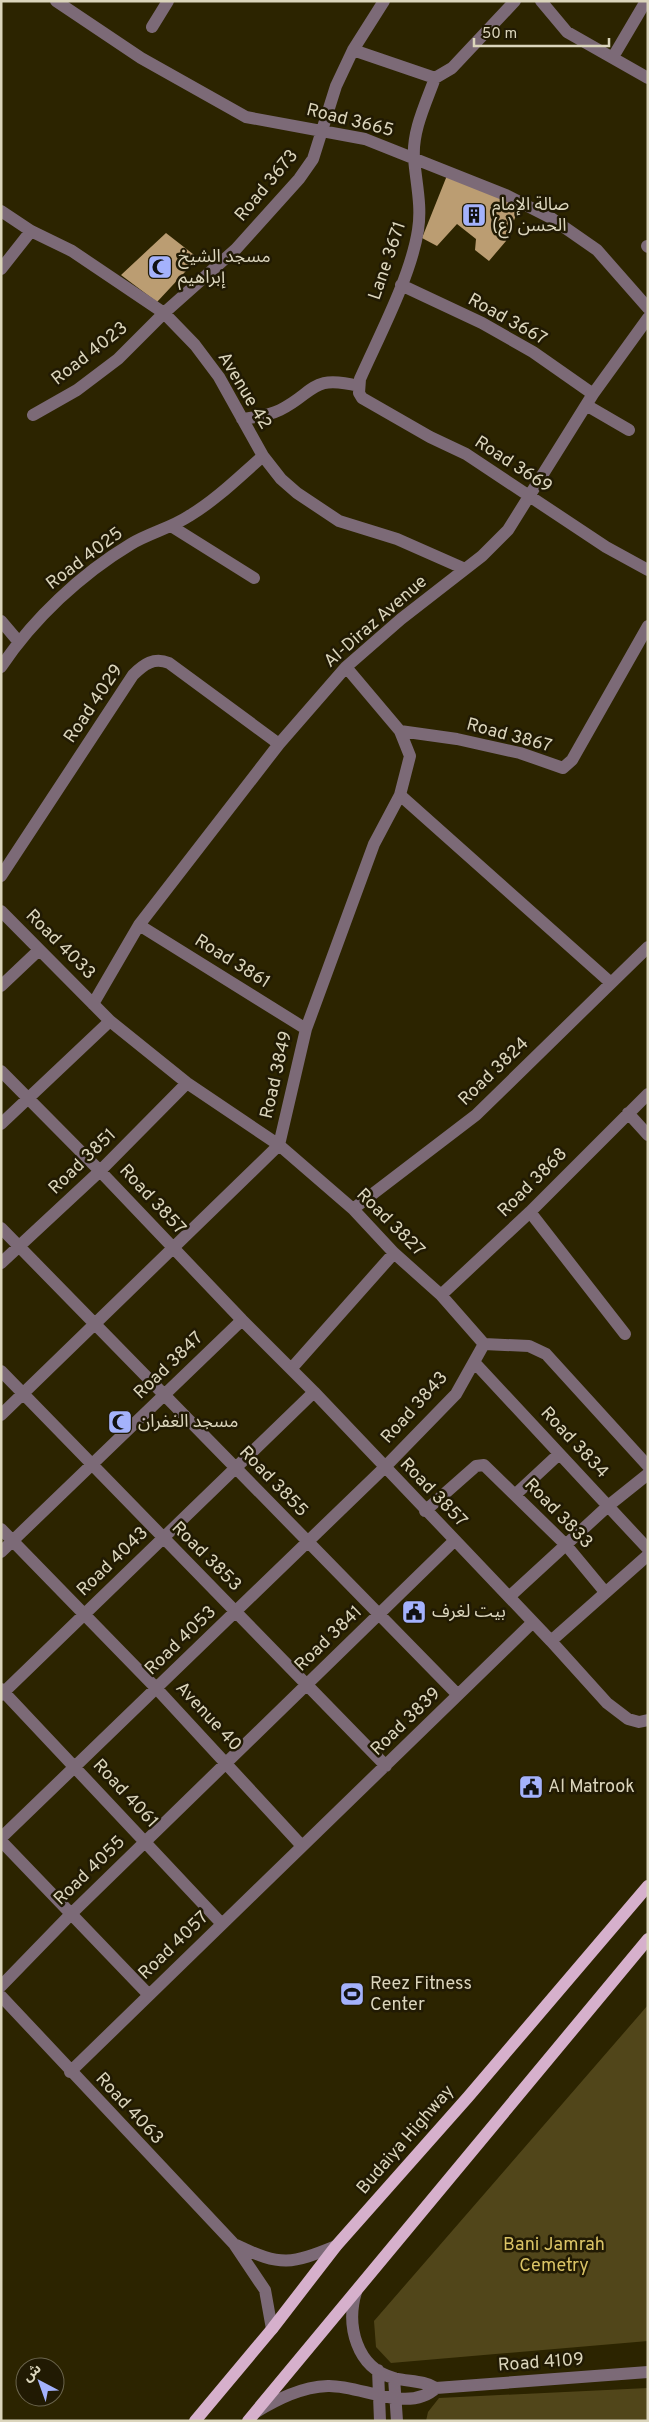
<svg xmlns="http://www.w3.org/2000/svg" width="649" height="2422" font-family="Overpass,'Noto Sans Arabic',sans-serif">
	<style>
		.green { fill: #51461a }
		.building { fill: #bb9d72 }
		.lines { fill: none; stroke-linecap: round; stroke-linejoin: round }
		.minor { stroke: #7c6a77; stroke-width: 12 }
		.major { stroke: #d6b0cc; stroke-width: 12 }
		.labels { text-anchor: middle; dominant-baseline: central; stroke-width: 5; stroke-linejoin: round; paint-order: stroke }
		.street-label { font-size: 18px; fill: #dbd5bc; stroke: #211a03 }
		.poi-label { font-size: 18px; fill: #dbd5bc; stroke: #211a03; text-anchor: start }
		.park-label { font-size: 18px; fill: #dbc466; stroke: #211a03 }
	</style>
	<rect width="100%" height="100%" fill="#2c2400"/>
	<path class="green" d="M 648,2005 L 648,2341 L 391,2363 L 376,2347 L 374,2321 Z
		M 648,2388 L 648,2421 L 426,2421 L 428,2412 L 439,2398 Z"/>
	<path class="building" d="M 448,173 L 520,205 L 506,241 L 489,261 L 475,250 L 476,239 L 457,224 L 437,246 L 422,238 Z
		M 166,233 L 198,258 L 157,302 L 121,275 Z"/>
	<g class="lines">
		<path class="minor" d="M 56,1 L 141,58 L 246,117 L 365,139 L 508,196 L 551,218 L 597,250 L 648,308
			M 541,1 L 567,32 L 648,78
			M 152,27 L 168,1
			M 353,50 L 435,78 L 452,68 L 515,1
			M 613,57 L 646,1
			M 435,78 C 426,103 412,131 414,158 C 416,183 422,206 418,230 C 411,276 379,336 360,379 L 359,393 L 362,398 L 430,437 L 466,454 L 606,547 L 648,570
			M 1,211 L 31,231 L 72,251 L 164,313 L 195,345 L 219,377 L 263,456 L 281,479 L 297,493 L 339,521 L 397,539 L 465,569
			M 647,246 L 648,247
			M 1,269 L 31,231
			M 401,285 L 482,323 L 533,352 L 593,394
			M 586,405 L 629,430
			M 33,415 L 77,390 L 118,359 L 164,313 L 236,249 L 299,179 L 313,159 L 336,86 L 353,50 L 384,1
			M 242,419 C 255,417 268,416 280,410 C 316,392 310,374 359,386
			M 171,526 L 254,578
			M 1,621 L 18,641
			M 1,667 C 33,619 81,574 131,544 C 149,533 171,528 189,516 C 216,500 239,477 263,456
			M 400,731 L 457,739 L 520,753 L 563,768 L 572,760 L 648,626
			M 400,795 L 611,983
			M 1,876 L 133,675 C 144,664 154,657 169,663 L 279,744
			M 1,911 L 110,1021 L 187,1083 L 279,1145 L 353,1209 L 394,1253 L 441,1295 L 484,1344 L 529,1346 L 546,1354 L 648,1466
			M 139,925 L 306,1029
			M 1,986 L 39,950
			M 93,1004 L 139,925 L 279,744 L 346,667 L 401,619 L 482,556 L 508,530 L 593,394 L 648,318
			M 1,1071 L 100,1171 L 242,1320 L 314,1392 L 551,1641 L 607,1703 L 628,1719 L 639,1722 L 648,1720
			M 628,1113 L 648,1135
			M 1,1124 L 110,1021
			M 353,1209 L 476,1115 L 648,947
			M 530,1212 L 625,1334
			M 1,1228 L 458,1695
			M 1,1263 L 100,1171 L 187,1083
			M 441,1295 L 530,1212 L 648,1094
			M 474,1362 L 648,1549
			M 291,1369 L 394,1253
			M 1,1371 L 386,1766
			M 1,1415 L 279,1145 L 306,1029 L 374,844 L 400,795 L 410,756 L 400,731 L 346,667
			M 516,1494 L 559,1454
			M 425,1511 L 476,1466 L 484,1465 L 566,1545 L 605,1592
			M 1,1529 L 157,1689 L 302,1846
			M 1,1552 L 242,1320
			M 509,1597 L 608,1506 L 648,1474
			M 551,1641 L 648,1555
			M 1,1689 L 222,1924
			M 1,1695 L 314,1392
			M 1,1838 L 384,1468 L 456,1394 L 484,1344
			M 1,1841 L 149,1995
			M 1,1986 L 71,1914 L 454,1541
			M 1,1996 L 234,2244 L 265,2290 L 272,2329
			M 70,2072 L 533,1622
			M 236,2245 C 282,2267 291,2264 336,2246
			M 356,2292 C 346,2325 356,2368 394,2378 C 408,2382 423,2380 436,2388 L 648,2372
			M 378,2370 L 380,2421
			M 394,2378 L 397,2421
			M 256,2412 C 278,2399 301,2387 328,2386 C 361,2385 408,2414 436,2388"/>
		<path class="major" d="M 195,2421 L 272,2329 L 336,2246 L 468,2097 L 648,1886
			M 248,2421 L 648,1939"/>
	</g>
	<defs>
		<symbol id="building-square" viewBox="-11 -11 22 22"><rect x="-9" y="-9" width="18" height="18" rx="4" fill="#a4b2fc" stroke="#211a03"/><path d="M-4-6H4V6H1V3H-1V6H-4ZM-2.5-4.3h1.7v1.8h-1.7ZM.8-4.3h1.7v1.8H.8ZM-2.5-1h1.7V.8h-1.7ZM.8-1h1.7V.8H.8Z" fill="#111"/></symbol>
		<symbol id="mosque-square" viewBox="-11 -11 22 22"><rect x="-9" y="-9" width="18" height="18" rx="4" fill="#a4b2fc" stroke="#211a03"/><path d="M3.5-4.9A6 6 0 1 0 3.5 4.9A5 5 0 1 1 3.5-4.9Z" fill="#111"/></symbol>
		<symbol id="civic-square" viewBox="-11 -11 22 22"><rect x="-9" y="-9" width="18" height="18" rx="4" fill="#a4b2fc" stroke="#211a03"/><path d="M-.6-6.5H3V-4.5H.6V-3L4-1V1h2V6H-6V1h2V-1L-.6-3ZM-1.2 2.5V6h2.4V2.5Z" fill="#111"/></symbol>
		<symbol id="stadium-square" viewBox="-11 -11 22 22"><rect x="-9" y="-9" width="18" height="18" rx="4" fill="#a4b2fc" stroke="#211a03"/><path d="M0-5a6.5 5 0 1 0 0 10a6.5 5 0 1 0 0-10ZM-3.5-1.8h7v3.6h-7Z" fill="#111"/></symbol>
	</defs>
	<g fill-rule="evenodd">
		<use href="#building-square" x="460" y="201" width="28" height="28"/>
		<use href="#mosque-square" x="146" y="253" width="28" height="28"/>
		<use href="#mosque-square" x="106" y="1408" width="28" height="28"/>
		<use href="#civic-square" x="400" y="1598" width="28" height="28"/>
		<use href="#civic-square" x="517" y="1773" width="28" height="28"/>
		<use href="#stadium-square" x="338" y="1980" width="28" height="28"/>
	</g>
	<g class="labels">
		<g class="street-label">
			<text transform="translate(350 121) rotate(14)">Road 3665</text>
			<text transform="translate(267 186) rotate(-50)">Road 3673</text>
			<text transform="translate(388 261) rotate(-71)">Lane 3671</text>
			<text transform="translate(507 320) rotate(29)">Road 3667</text>
			<text transform="translate(90 354) rotate(-38)">Road 4023</text>
			<text transform="translate(244 391) rotate(59)">Avenue 42</text>
			<text transform="translate(513 465) rotate(33)">Road 3669</text>
			<text transform="translate(85 559) rotate(-37)">Road 4025</text>
			<text transform="translate(376 622) rotate(-41)">Al-Diraz Avenue</text>
			<text transform="translate(94 704) rotate(-56)">Road 4029</text>
			<text transform="translate(509 736) rotate(15)">Road 3867</text>
			<text transform="translate(60 945) rotate(45)">Road 4033</text>
			<text transform="translate(232 962) rotate(32)">Road 3861</text>
			<text transform="translate(494 1072) rotate(-44)">Road 3824</text>
			<text transform="translate(277 1075) rotate(-77)">Road 3849</text>
			<text transform="translate(83 1162) rotate(-44)">Road 3851</text>
			<text transform="translate(533 1183) rotate(-45)">Road 3868</text>
			<text transform="translate(152 1200) rotate(47)">Road 3857</text>
			<text transform="translate(390 1223) rotate(45)">Road 3827</text>
			<text transform="translate(169 1366) rotate(-44)">Road 3847</text>
			<text transform="translate(415 1408) rotate(-48)">Road 3843</text>
			<text transform="translate(574 1443) rotate(47)">Road 3834</text>
			<text transform="translate(273 1482) rotate(46)">Road 3855</text>
			<text transform="translate(433 1493) rotate(46)">Road 3857</text>
			<text transform="translate(558 1514) rotate(46)">Road 3833</text>
			<text transform="translate(206 1557) rotate(45)">Road 3853</text>
			<text transform="translate(113 1562) rotate(-44)">Road 4043</text>
			<text transform="translate(329 1639) rotate(-44)">Road 3841</text>
			<text transform="translate(181 1641) rotate(-44)">Road 4053</text>
			<text transform="translate(208 1717) rotate(47)">Avenue 40</text>
			<text transform="translate(406 1722) rotate(-44)">Road 3839</text>
			<text transform="translate(125 1794) rotate(47)">Road 4061</text>
			<text transform="translate(90 1871) rotate(-44)">Road 4055</text>
			<text transform="translate(174 1946) rotate(-44)">Road 4057</text>
			<text transform="translate(129 2109) rotate(47)">Road 4063</text>
			<text transform="translate(406 2140) rotate(-49)">Budaiya Highway</text>
			<text transform="translate(541 2363) rotate(-4)">Road 4109</text>
		</g>
		<g class="poi-label">
			<text x="492" y="205">صالة الإمام<tspan x="492" dy="21">الحسن (ع)</tspan></text>
			<text x="178" y="257">مسجد الشيخ<tspan x="178" dy="21">إبراهيم</tspan></text>
			<text x="138" y="1422">مسجد الغفران</text>
			<text x="432" y="1612">بيت لغرف</text>
			<text x="548" y="1787">Al Matrook</text>
			<text x="370" y="1984">Reez Fitness<tspan x="370" dy="21">Center</tspan></text>
		</g>
		<g class="park-label">
			<text x="554" y="2245">Bani Jamrah<tspan x="554" dy="21">Cemetry</tspan></text>
		</g>
	</g>
	<rect width="649" height="2422" fill="none" stroke="#dbd5bc" stroke-width="5"/>
	<g transform="translate(40 2382) rotate(319)"><circle r="24" fill="#211a03" stroke="#6b654d"/>
	<path d="M0-4L9 19L0 12L-9 19Z" fill="#a4b2fc"/>
	<text y="-8" font-size="14" font-weight="bold" text-anchor="middle" fill="#dbd5bc">ش</text>
	</g>
	<path d="M474 38v8h135v-8" fill="none" stroke="#dbd5bc" stroke-width="2.5"/>
	<text x="482" y="38" font-size="15" fill="#dbd5bc" stroke="#211a03" stroke-width="4" paint-order="stroke">50 m</text>
</svg>
